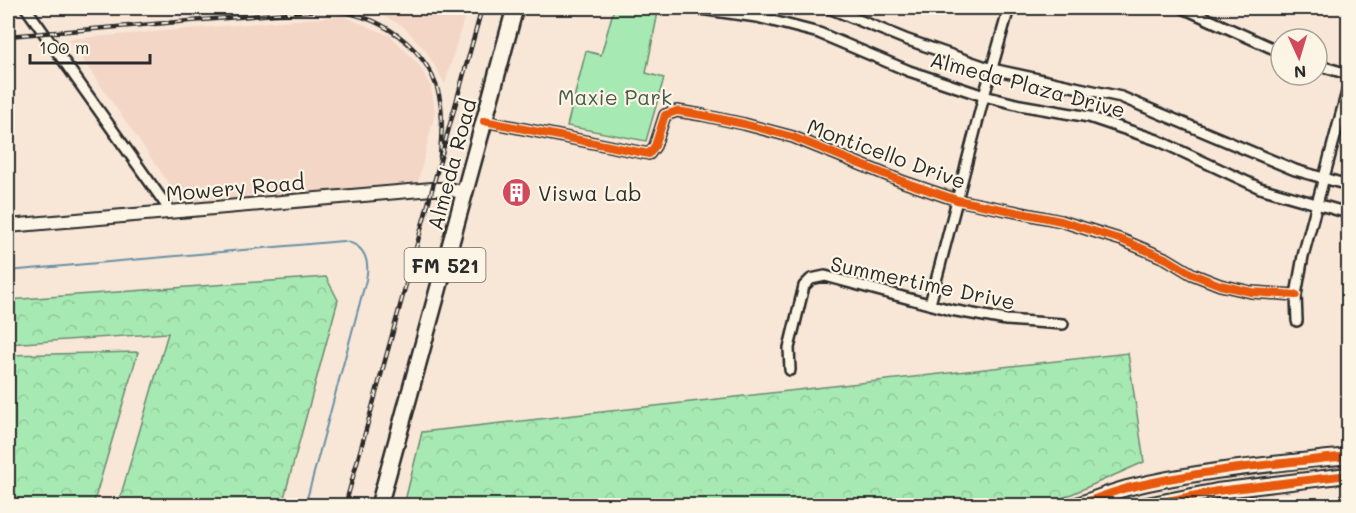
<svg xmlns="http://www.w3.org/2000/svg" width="1356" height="513" font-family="Mali,sans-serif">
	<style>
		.built { fill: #f3d6c6 }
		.forest { fill: url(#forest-crowns); stroke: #698a6f; stroke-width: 1.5 }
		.park { fill: #a7e9b3; stroke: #698a6f; stroke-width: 1.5 }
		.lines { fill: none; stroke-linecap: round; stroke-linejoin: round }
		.stream { stroke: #6990a4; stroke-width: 2 }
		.minor-casing { stroke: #2b2b2b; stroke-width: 14 }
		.tertiary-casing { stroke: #2b2b2b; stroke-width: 16 }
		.secondary-casing { stroke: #2b2b2b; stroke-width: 18 }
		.primary-casing { stroke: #2b2b2b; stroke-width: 20 }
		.minor { stroke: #fcf5e5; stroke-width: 9 }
		.tertiary { stroke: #fcf5e5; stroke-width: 12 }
		.secondary { stroke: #fcf5e5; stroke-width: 14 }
		.primary { stroke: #fcf5e5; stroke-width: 15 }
		.rail-casing { stroke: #2b2b2b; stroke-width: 4.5 }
		.rail { stroke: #fcf5e5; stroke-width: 2; stroke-dasharray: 7; stroke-linecap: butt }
		.cycleway-casing { stroke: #fcf5e5; stroke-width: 11 }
		.cycleway { stroke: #e8590c; stroke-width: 8 }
		.labels { text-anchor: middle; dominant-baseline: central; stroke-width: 4.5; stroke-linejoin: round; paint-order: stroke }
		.shield { fill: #fcf5e5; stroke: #6a6863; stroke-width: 1.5 }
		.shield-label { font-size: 20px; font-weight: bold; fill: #2b2b2b }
		.street-label { font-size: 21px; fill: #2b2b2b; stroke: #fcf5e5 }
		.park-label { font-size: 21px; fill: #4a5a4d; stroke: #fcf5e5 }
		.poi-label { font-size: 21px; fill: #2b2b2b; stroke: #fcf5e5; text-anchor: start }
	</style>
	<defs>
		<pattern id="forest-crowns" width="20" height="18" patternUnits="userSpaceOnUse" patternTransform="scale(1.5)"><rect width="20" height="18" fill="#a7e9b3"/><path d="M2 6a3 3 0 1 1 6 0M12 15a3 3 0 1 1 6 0" fill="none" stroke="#90c89a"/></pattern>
	</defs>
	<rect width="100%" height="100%" fill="#f8e7d7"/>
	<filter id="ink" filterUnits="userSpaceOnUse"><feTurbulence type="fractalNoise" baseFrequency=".0167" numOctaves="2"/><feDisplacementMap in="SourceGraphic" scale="12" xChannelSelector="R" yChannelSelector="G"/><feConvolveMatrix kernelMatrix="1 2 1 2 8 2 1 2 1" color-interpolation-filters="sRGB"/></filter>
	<g filter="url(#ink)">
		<path class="built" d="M 359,8 L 467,8 L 445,84 L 426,51 L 403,26 L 374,11 Z
			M 343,16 L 391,36 L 419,65 L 431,87 L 435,113 L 418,182 L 182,202 L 68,39 Z"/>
		<path class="forest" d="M 326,277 L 338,300 L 282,505 L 118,505 L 168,333 L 8,344 L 8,300 Z
			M 138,352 L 93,505 L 8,505 L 8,417 L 11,417 L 14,372 L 8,355 Z
			M 1128,353 L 1144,462 L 1047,505 L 404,505 L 422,432 Z"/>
		<path class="park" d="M 614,8 L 635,8 L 658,12 L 646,73 L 664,78 L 646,141 L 567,126 L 586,51 L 601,55 Z"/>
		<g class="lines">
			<path class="stream" d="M 8,271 L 343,241 C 365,244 370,261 366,280 L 305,506"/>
			<defs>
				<path id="minor" d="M 26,8 L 171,212
					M 693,8 L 757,17 L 819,33 L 909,71 L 984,96 L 1020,105 L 1089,117 L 1157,140 L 1260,188 L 1348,213
					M 829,8 L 905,39 L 992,69 L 1121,97 L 1295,170 L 1348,185
					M 1183,8 L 1281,52
					M 1317,65 L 1348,74
					M 484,121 L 649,154 L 655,146 L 665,115 L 677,111 L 702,115 L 744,124 L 793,137 L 904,182 L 957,200 L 1061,221 L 1122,240 L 1167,259 L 1192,274 L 1220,285 L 1251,292 L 1296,295
					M 930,304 L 984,96 L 1009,8
					M 1297,321 L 1296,295 L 1303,256 L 1348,88
					M 790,370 L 789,348 L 804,286 L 811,279 L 825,276 L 951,310 L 1006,320 L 1063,324"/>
				<path id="tertiary" d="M 8,226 L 432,189 L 449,189 L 465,193"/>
				<path id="secondary" d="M 1074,506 C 1092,500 1109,493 1127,488 C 1199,470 1274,464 1348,456
					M 1142,506 L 1217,491 L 1348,475"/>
				<path id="primary" d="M 379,506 L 515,8"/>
			</defs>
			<use href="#minor" class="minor-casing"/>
			<use href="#tertiary" class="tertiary-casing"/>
			<use href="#secondary" class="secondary-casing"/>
			<use href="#primary" class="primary-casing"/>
			<use href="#minor" class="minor"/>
			<use href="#tertiary" class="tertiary"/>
			<use href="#secondary" class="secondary"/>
			<use href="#primary" class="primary"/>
			<defs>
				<path id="rail" d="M 8,36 L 322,10 C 376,10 434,48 441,106 C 443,122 441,140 440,157
					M 345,506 L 482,8"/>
			</defs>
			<use href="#rail" class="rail-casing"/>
			<use href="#rail" class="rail"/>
			<defs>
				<path id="cycleway" d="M 484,121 L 649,154 L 655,146 L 665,115 L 677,111 L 702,115 L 744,124 L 793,137 L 904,182 L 957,200 L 1061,221 L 1122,240 L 1167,259 L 1192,274 L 1220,285 L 1251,292 L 1296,295
					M 1074,506 C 1092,500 1109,493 1127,488 C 1199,470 1274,464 1348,456
					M 1142,506 L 1217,491 L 1348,475"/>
			</defs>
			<use href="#cycleway" class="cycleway-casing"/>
			<use href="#cycleway" class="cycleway"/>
		</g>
	</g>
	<defs>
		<symbol id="building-disc" viewBox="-11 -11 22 22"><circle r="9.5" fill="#d1495b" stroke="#fcf5e5"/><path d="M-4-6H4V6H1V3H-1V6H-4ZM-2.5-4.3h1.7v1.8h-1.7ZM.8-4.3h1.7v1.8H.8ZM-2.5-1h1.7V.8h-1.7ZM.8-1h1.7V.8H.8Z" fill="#fff"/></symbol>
	</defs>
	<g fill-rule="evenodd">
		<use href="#building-disc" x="500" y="176" width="33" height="33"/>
	</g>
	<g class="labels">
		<rect class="shield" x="404.5" y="248" width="81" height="34" rx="4.5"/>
		<g class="shield-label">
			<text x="445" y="265">FM 521</text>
		</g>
		<g class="street-label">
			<text transform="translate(1028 84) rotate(15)">Almeda Plaza Drive</text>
			<text transform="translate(887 153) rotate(20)">Monticello Drive</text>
			<text transform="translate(451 164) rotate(-75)">Almeda Road</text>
			<text transform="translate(235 187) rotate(-5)">Mowery Road</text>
			<text transform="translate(923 282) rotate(12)">Summertime Drive</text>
		</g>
		<g class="park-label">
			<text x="615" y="96">Maxie Park</text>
		</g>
		<g class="poi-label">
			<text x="538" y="192">Viswa Lab</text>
		</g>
	</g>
	<rect width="1356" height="513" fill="none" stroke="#fcf5e5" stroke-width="30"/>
	<rect x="15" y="15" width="1326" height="483" fill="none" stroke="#2b2b2b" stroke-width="2" filter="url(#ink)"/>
	<g transform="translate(1299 57) rotate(176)"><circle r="28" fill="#fcf5e5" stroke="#a8a49b" stroke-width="1.5"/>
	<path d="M0-4.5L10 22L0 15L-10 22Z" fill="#d1495b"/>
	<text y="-9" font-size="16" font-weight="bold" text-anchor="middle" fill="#2b2b2b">N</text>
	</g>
	<path d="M30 54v9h120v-9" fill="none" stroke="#2b2b2b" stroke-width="3"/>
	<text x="39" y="54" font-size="18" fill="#2b2b2b" stroke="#fcf5e5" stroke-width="4.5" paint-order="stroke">100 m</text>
</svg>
